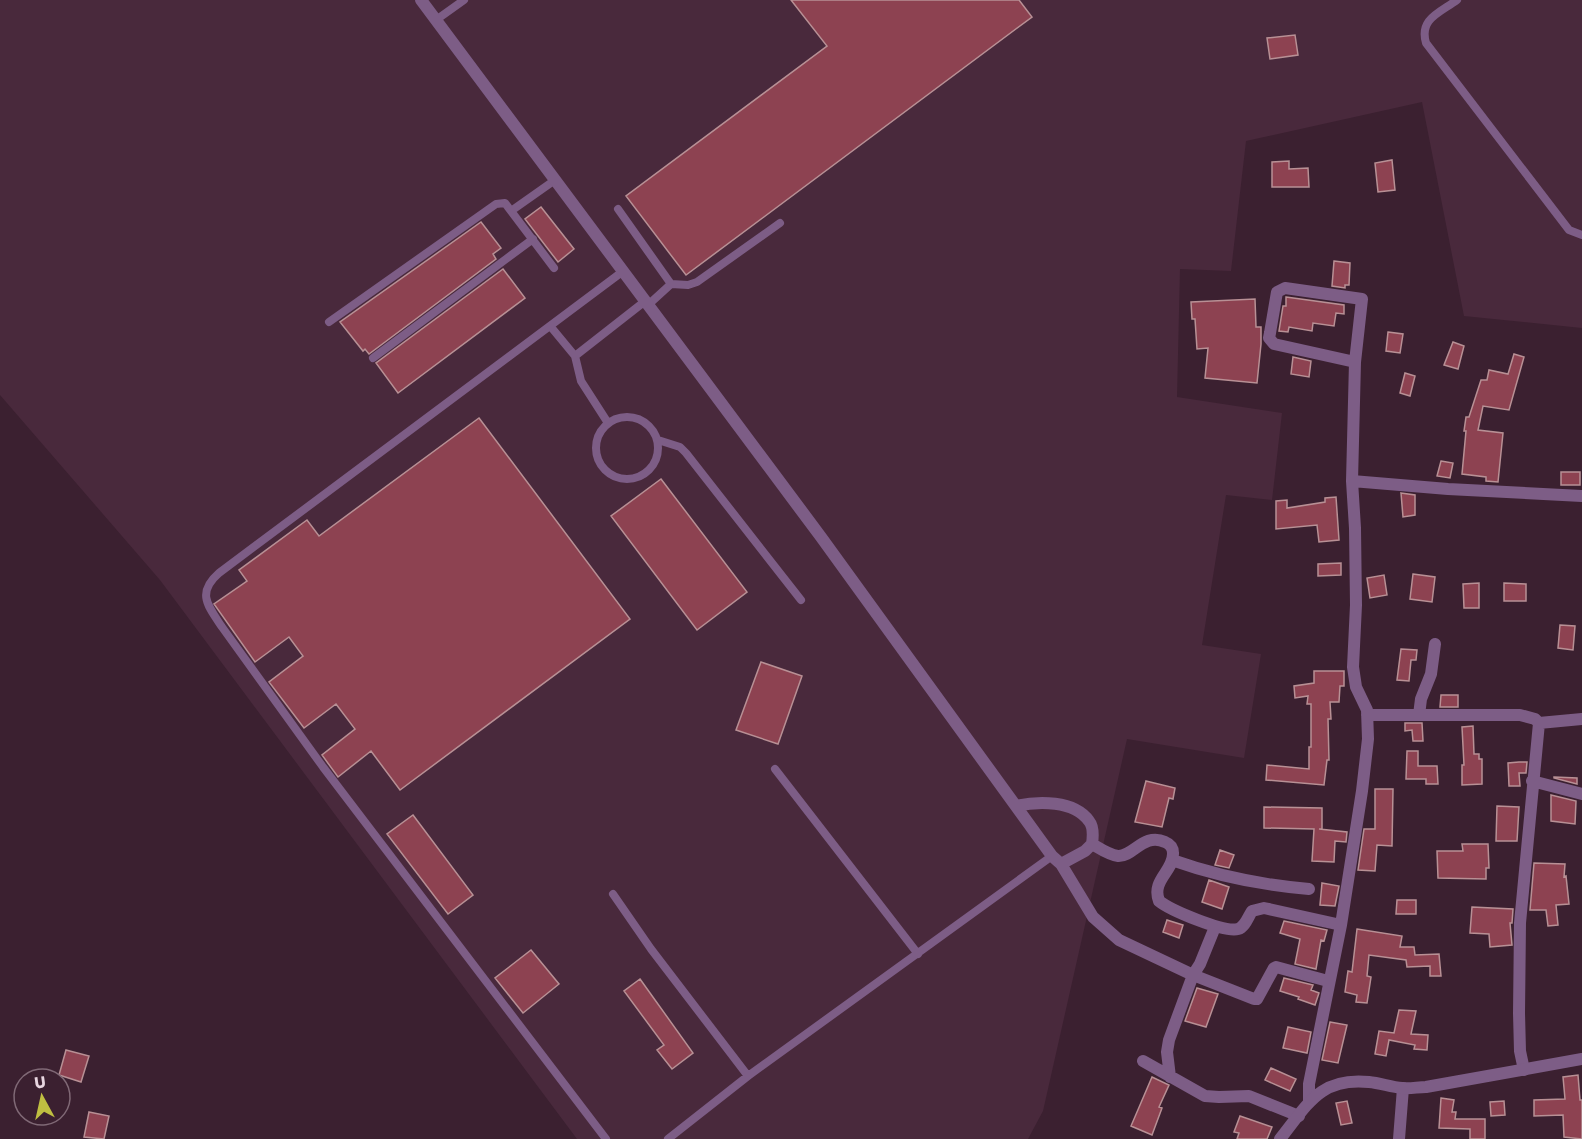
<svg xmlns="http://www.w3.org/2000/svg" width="1582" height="1139" font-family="Poppins,sans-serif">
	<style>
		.built { fill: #49293c }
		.building { fill: #8d4251; stroke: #b89095; stroke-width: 1.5 }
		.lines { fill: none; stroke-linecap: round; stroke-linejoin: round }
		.service { stroke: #7d5d86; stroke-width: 8 }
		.minor { stroke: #7d5d86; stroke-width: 12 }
		.tertiary { stroke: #7d5d86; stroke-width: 12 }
	</style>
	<rect width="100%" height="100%" fill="#3b2030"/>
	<path class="built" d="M 0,0 L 1582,0 L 1582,328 L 1464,316 L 1422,102 L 1246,141 L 1231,271 L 1180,269 L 1177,397 L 1282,413 L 1272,500 L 1226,495 L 1202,645 L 1261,654 L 1244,758 L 1127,739 L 1043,1111 L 1028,1139 L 577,1139 L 160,580 L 0,395 Z"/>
	<path class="building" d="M 791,0 L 1019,0 L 1032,17 L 686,275 L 626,196 L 827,46 Z
		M 1295,35 L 1298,55 L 1270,59 L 1267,38 Z
		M 1392,160 L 1395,190 L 1378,192 L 1375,163 Z
		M 1289,161 L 1289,169 L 1308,168 L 1309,187 L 1272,187 L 1272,162 Z
		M 541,207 L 574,249 L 558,262 L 525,219 Z
		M 481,222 L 501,248 L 493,254 L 496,259 L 369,354 L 365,349 L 363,351 L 340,322 Z
		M 1334,261 L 1350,263 L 1349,285 L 1345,285 L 1345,288 L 1332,286 Z
		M 503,269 L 525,298 L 398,393 L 376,363 Z
		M 1286,297 L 1344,305 L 1344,314 L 1336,313 L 1334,326 L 1313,323 L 1312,331 L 1289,327 L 1288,332 L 1279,331 L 1283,306 L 1286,306 Z
		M 1255,299 L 1256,327 L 1261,327 L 1261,344 L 1257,383 L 1205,378 L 1208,348 L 1197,349 L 1195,319 L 1192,319 L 1191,302 Z
		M 1388,332 L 1403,334 L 1400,353 L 1386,351 Z
		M 1453,342 L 1464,346 L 1458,369 L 1444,365 Z
		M 1514,354 L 1524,357 L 1509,410 L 1483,406 L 1478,430 L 1503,433 L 1498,482 L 1486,481 L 1486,477 L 1462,474 L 1466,431 L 1464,431 L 1466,417 L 1469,417 L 1481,380 L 1487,380 L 1489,370 L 1508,374 Z
		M 1293,357 L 1311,361 L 1309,377 L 1291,374 Z
		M 1405,373 L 1415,376 L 1410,396 L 1400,393 Z
		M 479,418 L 630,619 L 400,790 L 371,751 L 338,777 L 322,755 L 355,729 L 336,704 L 304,728 L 269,682 L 303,656 L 289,637 L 255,662 L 214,604 L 247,581 L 239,570 L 307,520 L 319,536 Z
		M 1441,461 L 1453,463 L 1450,478 L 1437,476 Z
		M 1561,472 L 1580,472 L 1580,485 L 1561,485 Z
		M 661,479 L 747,592 L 697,630 L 611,516 Z
		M 1401,493 L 1415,495 L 1415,515 L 1403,517 Z
		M 1336,497 L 1339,540 L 1319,542 L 1317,525 L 1276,529 L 1276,501 L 1287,500 L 1287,508 L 1325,502 L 1325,498 Z
		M 1341,563 L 1341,575 L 1318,576 L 1318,564 Z
		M 1413,574 L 1435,577 L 1432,602 L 1410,599 Z
		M 1384,575 L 1387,595 L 1370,598 L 1367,578 Z
		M 1479,583 L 1479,608 L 1464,608 L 1463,584 Z
		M 1504,583 L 1526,584 L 1526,601 L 1504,601 Z
		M 1560,625 L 1575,626 L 1573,650 L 1558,648 Z
		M 1401,649 L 1417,650 L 1416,660 L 1411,660 L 1409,681 L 1397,680 Z
		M 761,662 L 802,676 L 778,744 L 736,730 Z
		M 1314,671 L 1344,671 L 1344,686 L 1340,686 L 1339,702 L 1330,702 L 1331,719 L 1328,719 L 1329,760 L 1327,760 L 1324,785 L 1266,780 L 1267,765 L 1309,769 L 1309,747 L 1311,747 L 1311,704 L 1307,704 L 1308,696 L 1295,698 L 1294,686 L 1314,683 Z
		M 1441,695 L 1458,695 L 1458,707 L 1440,707 Z
		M 1405,723 L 1422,723 L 1423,741 L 1413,741 L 1412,730 L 1405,731 Z
		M 1473,726 L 1474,754 L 1479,754 L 1479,759 L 1482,759 L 1482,784 L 1462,785 L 1462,765 L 1464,765 L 1462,727 Z
		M 1407,751 L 1418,751 L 1418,766 L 1437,766 L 1438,784 L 1426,784 L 1426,779 L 1406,779 Z
		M 1519,762 L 1527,762 L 1526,773 L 1519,773 L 1520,786 L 1509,786 L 1508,763 Z
		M 1554,777 L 1577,778 L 1577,784 L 1554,778 Z
		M 1146,781 L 1175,788 L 1173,799 L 1169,798 L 1162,827 L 1135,822 Z
		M 1375,789 L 1393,789 L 1392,846 L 1377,845 L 1375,871 L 1358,870 L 1364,829 L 1375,829 Z
		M 1551,795 L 1576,801 L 1575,824 L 1551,821 Z
		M 1497,806 L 1519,807 L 1517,841 L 1496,841 Z
		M 1264,807 L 1322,808 L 1322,829 L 1319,829 L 1347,832 L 1346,842 L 1335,841 L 1334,862 L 1312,861 L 1314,829 L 1264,828 Z
		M 413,815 L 473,895 L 448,914 L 387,834 Z
		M 1462,844 L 1488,844 L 1489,868 L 1486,868 L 1486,879 L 1438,878 L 1437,851 L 1463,851 Z
		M 1220,850 L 1234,855 L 1229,868 L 1215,865 Z
		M 1534,863 L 1565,864 L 1564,877 L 1566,876 L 1569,904 L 1556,905 L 1558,925 L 1548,926 L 1546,910 L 1530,910 Z
		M 1209,880 L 1229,887 L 1222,909 L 1202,902 Z
		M 1322,883 L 1339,886 L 1335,906 L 1320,905 Z
		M 1397,900 L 1416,900 L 1416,914 L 1396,914 Z
		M 1472,907 L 1513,909 L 1512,923 L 1510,923 L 1512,945 L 1490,947 L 1489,934 L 1470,933 Z
		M 1167,920 L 1183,925 L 1179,938 L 1163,932 Z
		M 1284,921 L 1327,930 L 1324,941 L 1321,940 L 1316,969 L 1295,964 L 1300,939 L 1280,933 Z
		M 1357,929 L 1402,936 L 1400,947 L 1414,947 L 1415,955 L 1439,954 L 1441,976 L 1430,976 L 1430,966 L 1407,967 L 1406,960 L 1369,955 L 1367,976 L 1371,977 L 1367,1003 L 1356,1002 L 1357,995 L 1345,992 L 1348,971 L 1352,972 Z
		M 531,950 L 559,984 L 523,1013 L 495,978 Z
		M 1284,978 L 1313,985 L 1311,990 L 1319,993 L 1315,1005 L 1298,999 L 1299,997 L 1280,991 Z
		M 640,979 L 693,1053 L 672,1069 L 657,1050 L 664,1045 L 624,991 Z
		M 1197,988 L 1218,994 L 1206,1027 L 1185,1021 Z
		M 1399,1010 L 1416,1011 L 1411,1034 L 1428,1035 L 1427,1050 L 1414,1049 L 1415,1045 L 1389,1040 L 1386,1056 L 1375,1054 L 1379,1031 L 1394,1033 Z
		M 1330,1022 L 1347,1025 L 1338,1063 L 1322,1060 Z
		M 1288,1027 L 1311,1032 L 1307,1053 L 1283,1048 Z
		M 66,1050 L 89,1056 L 81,1082 L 59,1075 Z
		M 1271,1068 L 1296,1079 L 1290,1091 L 1265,1080 Z
		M 1578,1075 L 1580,1100 L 1582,1100 L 1582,1139 L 1564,1137 L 1563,1115 L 1534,1116 L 1534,1100 L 1565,1099 L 1563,1077 Z
		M 1152,1077 L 1169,1085 L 1159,1107 L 1162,1108 L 1152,1135 L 1131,1126 Z
		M 1441,1098 L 1454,1100 L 1452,1112 L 1456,1112 L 1455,1119 L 1485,1119 L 1485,1139 L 1470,1139 L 1470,1129 L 1439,1128 Z
		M 1347,1101 L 1352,1123 L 1341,1125 L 1336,1103 Z
		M 1504,1101 L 1505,1115 L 1491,1116 L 1490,1102 Z
		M 89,1112 L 109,1116 L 104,1139 L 84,1137 Z
		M 1240,1116 L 1272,1127 L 1267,1139 L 1237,1139 L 1239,1133 L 1234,1132 Z"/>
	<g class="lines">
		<path class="service" d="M 1457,0 C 1439,13 1419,19 1426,43 L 1569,230 L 1582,235
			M 436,20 L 464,0
			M 618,209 L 671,284
			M 511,211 L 554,268
			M 648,305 L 671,284 L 688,285 L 697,282 L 780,223
			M 329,322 L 496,204 L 505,203 L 511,211 L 555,180
			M 551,327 L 575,356 L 581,381 L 608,423
			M 575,356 L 644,302
			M 373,358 L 533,239
			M596 448a31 31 0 1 1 62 0a31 31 0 1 1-62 0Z
			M 658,440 L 680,447 L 686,453 L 801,600
			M 775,769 L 918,954
			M 613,894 L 651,949 L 748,1076
			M 606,1139 L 323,767 L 222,627 C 208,606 196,593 219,573 L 622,272
			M 668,1139 L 748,1076 L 1052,856"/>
		<path class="minor" d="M 421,0 L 821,537 L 1052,856 L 1061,864 L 1093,917 L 1119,940 L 1193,975 L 1254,999 L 1257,999 L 1274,968 L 1276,967 L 1328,981
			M 1352,481 L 1448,489 L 1582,496
			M 1367,715 L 1520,715 L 1535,719 L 1539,723 L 1520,923 L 1519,1013 L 1520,1051 L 1524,1070
			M 1419,715 L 1421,699 L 1431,674 L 1435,644
			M 1539,723 L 1582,719
			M 1532,781 L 1582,794
			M 1016,806 C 1038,801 1074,800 1089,821 C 1094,827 1093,837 1092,844 L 1085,851 L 1061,864
			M 1092,844 C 1099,848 1109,855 1118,856 C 1133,857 1144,832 1165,842 C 1170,844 1173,848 1173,853 C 1174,871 1151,880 1159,901 C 1170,910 1224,933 1238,929 C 1245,927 1248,917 1252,911 L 1264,908 L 1341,925
			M 1172,860 C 1217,876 1262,885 1309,889
			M 1143,1061 L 1205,1096 L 1219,1097 L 1249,1096 L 1299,1116
			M 1170,1077 L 1167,1052 L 1169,1040 L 1193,975 L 1200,964 L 1215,927
			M 1309,1102 L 1309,1084 L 1341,925 L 1362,791 L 1368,739 L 1367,710 L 1356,687 L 1353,667 L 1356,605 L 1355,528 L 1352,481 L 1355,362 L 1274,344 L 1269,338 L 1270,333 L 1277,292 L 1285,288 L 1362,299 L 1355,362
			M 1399,1139 L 1403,1088"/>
		<path class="tertiary" d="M 1280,1139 C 1308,1104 1320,1077 1369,1082 C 1380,1083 1391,1087 1402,1088 C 1410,1089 1418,1087 1426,1087 L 1582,1059"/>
	</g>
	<g transform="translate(42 1097) rotate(352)"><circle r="28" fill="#3b2030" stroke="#806976" stroke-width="1.5"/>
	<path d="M0-4.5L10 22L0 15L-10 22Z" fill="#bfbe41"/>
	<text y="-9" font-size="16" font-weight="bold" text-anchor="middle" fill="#e8d6e0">U</text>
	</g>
</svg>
